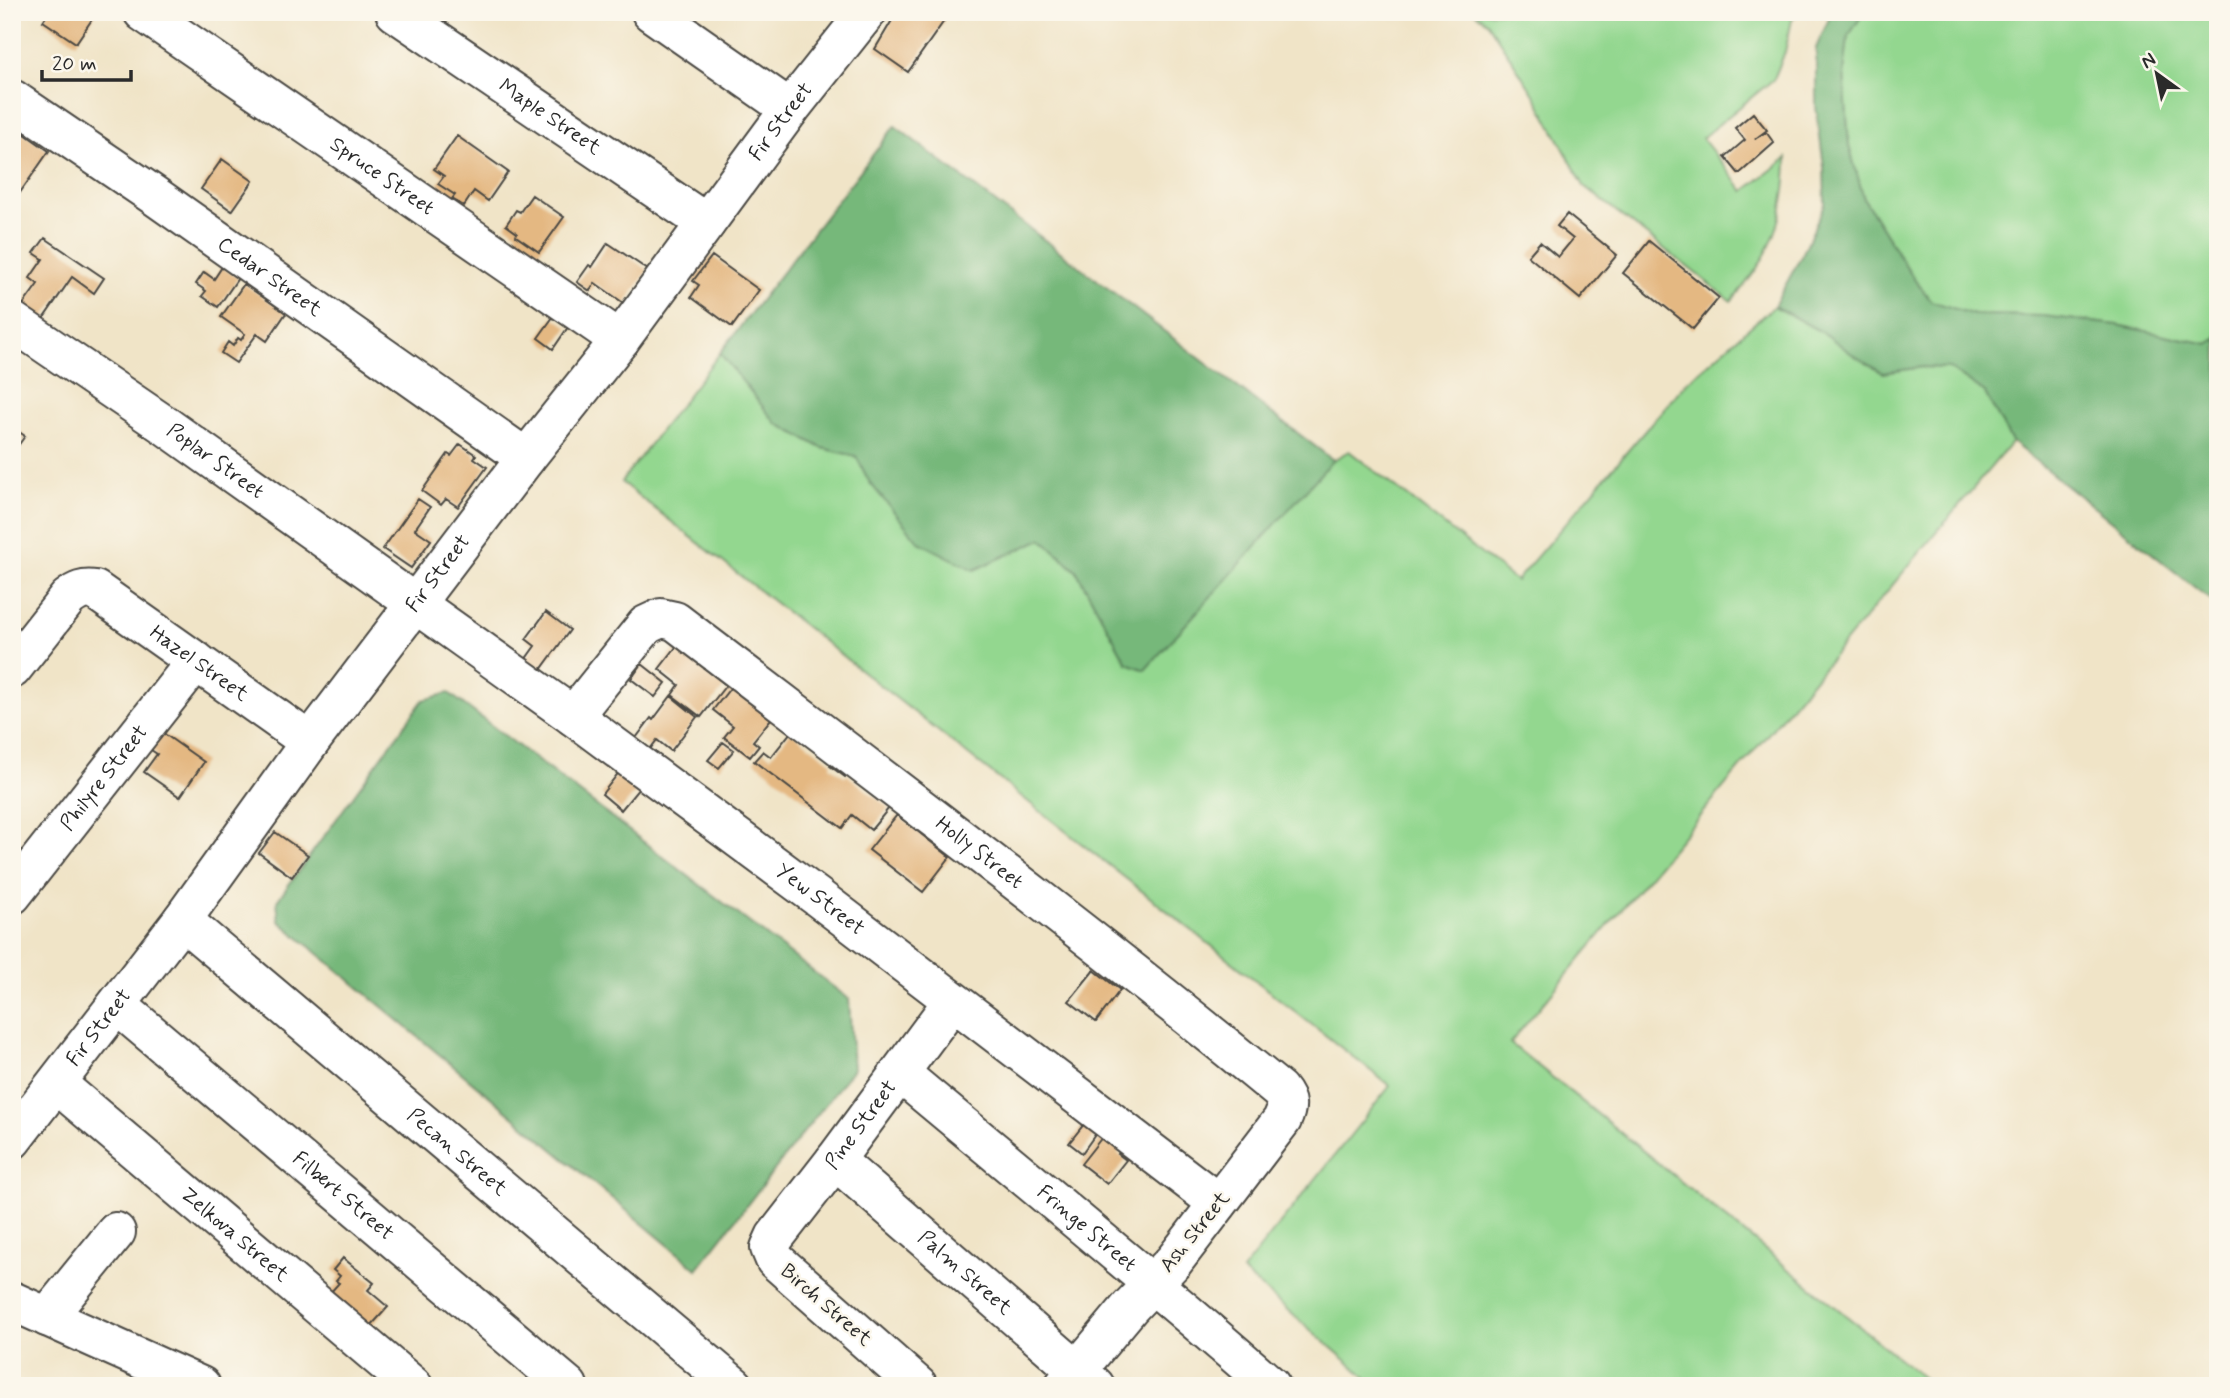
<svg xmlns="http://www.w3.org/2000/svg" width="2230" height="1398" font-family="Mynerve,sans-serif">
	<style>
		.green { fill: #93d78f; stroke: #5f815d; stroke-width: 2 }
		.forest { fill: #76b87a; stroke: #507252; stroke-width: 2 }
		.building { fill: #e4b882 }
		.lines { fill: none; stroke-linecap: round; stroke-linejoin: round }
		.minor-casing { stroke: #494742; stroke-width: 42 }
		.minor { stroke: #fff; stroke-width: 38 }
		.labels { text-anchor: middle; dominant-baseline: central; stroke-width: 5; stroke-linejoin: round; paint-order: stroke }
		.street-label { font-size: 21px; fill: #2b2b2b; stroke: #fbf7ec }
	</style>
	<rect width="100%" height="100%" fill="#fbf7ec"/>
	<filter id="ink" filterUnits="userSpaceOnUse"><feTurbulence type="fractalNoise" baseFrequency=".0143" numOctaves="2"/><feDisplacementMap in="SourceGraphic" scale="14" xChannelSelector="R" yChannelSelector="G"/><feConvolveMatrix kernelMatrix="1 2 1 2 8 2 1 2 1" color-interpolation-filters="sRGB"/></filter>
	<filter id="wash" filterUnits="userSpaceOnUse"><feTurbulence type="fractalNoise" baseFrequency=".00686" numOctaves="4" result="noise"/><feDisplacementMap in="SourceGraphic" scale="28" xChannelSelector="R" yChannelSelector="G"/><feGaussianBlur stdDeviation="1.57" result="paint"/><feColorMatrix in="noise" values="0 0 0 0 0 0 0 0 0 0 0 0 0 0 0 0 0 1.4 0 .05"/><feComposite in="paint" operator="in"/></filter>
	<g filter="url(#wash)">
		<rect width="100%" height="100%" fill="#f0e4c7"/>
		<path class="green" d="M 1474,12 L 1797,12 L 1792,20 L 1785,52 L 1774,79 L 1702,138 L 1744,191 L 1787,158 C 1786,219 1773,255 1731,301 L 1584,186 L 1538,101 L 1488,23 Z
			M 1864,12 L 2218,12 L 2218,338 L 2208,344 L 2117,325 L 2043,316 L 1974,315 L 1931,301 L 1908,270 L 1864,199 L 1849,146 L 1844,73 L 1848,36 Z
			M 1774,306 L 1827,335 L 1852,354 L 1883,373 L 1922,367 L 1949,368 L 1985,393 L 2012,442 L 1510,1043 L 1928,1382 L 1925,1386 L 1376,1386 L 1242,1271 L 1390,1086 L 621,482 L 720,353 L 776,423 L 822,448 L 856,456 L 870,483 L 974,570 L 1042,539 L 1076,570 L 1127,663 L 1333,460 L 1349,451 L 1516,581 L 1685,384 Z"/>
		<path class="forest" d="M 1832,12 L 1864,12 L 1848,37 L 1844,73 L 1849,146 L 1864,199 L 1908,270 L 1931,301 L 1974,315 L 2043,316 L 2117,325 L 2208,344 L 2218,338 L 2218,606 L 2012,442 L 1985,393 L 1949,368 L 1922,367 L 1883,373 L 1852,354 L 1827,335 L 1774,306 L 1803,253 L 1825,204 L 1824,167 L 1816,107 L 1816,48 Z
			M 895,126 L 1333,460 L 1145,670 L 1127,663 L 1076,570 L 1042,539 L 974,570 L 919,542 L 870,483 L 856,456 L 822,448 L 776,423 L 720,353 Z
			M 449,693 L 849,999 L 853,1069 L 697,1269 L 279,921 L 277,901 L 423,700 Z"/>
		<g id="blocks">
			<path class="building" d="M 49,12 L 97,12 L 76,43 L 43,21 Z
				M 897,12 L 930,12 L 944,21 L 908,72 L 875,49 Z
				M 1753,113 L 1767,130 L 1755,139 L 1766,132 L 1774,143 L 1739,174 L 1725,157 L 1745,140 L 1735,128 Z
				M 12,125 L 49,151 L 12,204 Z
				M 457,136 L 508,172 L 488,201 L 474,191 L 464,206 L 452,199 L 455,195 L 438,184 L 444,176 L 434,169 Z
				M 222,159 L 253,181 L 232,211 L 201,189 Z
				M 532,195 L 564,217 L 539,252 L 516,236 L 517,233 L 506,225 L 516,210 L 520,212 Z
				M 1567,214 L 1617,255 L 1580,299 L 1528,256 L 1540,242 L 1558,257 L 1573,239 L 1557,226 Z
				M 45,238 L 104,278 L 94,293 L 72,277 L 43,319 L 23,305 L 38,284 L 30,278 L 43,259 L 34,253 Z
				M 1649,241 L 1719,298 L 1693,329 L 1623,273 Z
				M 608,243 L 648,270 L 625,304 L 595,283 L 590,291 L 577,282 L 589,265 L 592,267 Z
				M 712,256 L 759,290 L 732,327 L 691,297 L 699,285 L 693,281 Z
				M 222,267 L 238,278 L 218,307 L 202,296 L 206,291 L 196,284 L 204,272 L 214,279 Z
				M 244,284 L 286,313 L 267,341 L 257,334 L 236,363 L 221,353 L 228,342 L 233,346 L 238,338 L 241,340 L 245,334 L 221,317 Z
				M 553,317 L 568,327 L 553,349 L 538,338 Z
				M 12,427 L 25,436 L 12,454 Z
				M 460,444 L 476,455 L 474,458 L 487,467 L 458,507 L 446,499 L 441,505 L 422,491 L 448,454 L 451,456 Z
				M 418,499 L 430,507 L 415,529 L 431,540 L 411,568 L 383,549 Z
				M 546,612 L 570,630 L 540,671 L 525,660 L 535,646 L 526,639 Z
				M 677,646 L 726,685 L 701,717 L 672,695 L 679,685 L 659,669 Z
				M 642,664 L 666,683 L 655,697 L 631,679 Z
				M 731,687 L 771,719 L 753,741 L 759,746 L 750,757 L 724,737 L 733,726 L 713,710 Z
				M 671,696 L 697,717 L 671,751 L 657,740 L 650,749 L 636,738 L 651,718 L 653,720 Z
				M 791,732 L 832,763 L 830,766 L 845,777 L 847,775 L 889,808 L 871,830 L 852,815 L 842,828 L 754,761 L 763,751 L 771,757 Z
				M 163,733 L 204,762 L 180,797 L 144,772 L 157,754 L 151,750 Z
				M 723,742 L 734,750 L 719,768 L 708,760 Z
				M 620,771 L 640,787 L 621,810 L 602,794 Z
				M 897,815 L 950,857 L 923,892 L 869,850 Z
				M 275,832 L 308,855 L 292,877 L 259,853 Z
				M 1094,970 L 1120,990 L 1096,1022 L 1069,1001 Z
				M 1085,1123 L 1097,1132 L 1082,1153 L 1069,1143 Z
				M 1103,1136 L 1121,1149 L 1118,1154 L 1126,1160 L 1107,1184 L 1081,1164 Z
				M 343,1258 L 374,1283 L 368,1290 L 388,1307 L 369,1328 L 329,1294 L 339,1283 L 336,1281 L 340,1276 L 333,1270 Z"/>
		</g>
	</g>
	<g filter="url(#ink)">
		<use href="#blocks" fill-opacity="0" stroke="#494742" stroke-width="2"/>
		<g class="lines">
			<defs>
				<g id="minor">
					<path id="s1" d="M 143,12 L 620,340"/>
					<path id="s2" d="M 395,12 L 706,223"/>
					<path d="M 651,12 L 790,109"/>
					<path id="s3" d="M 12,99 L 155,196 L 526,458"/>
					<path id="s4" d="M 12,321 L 166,426 L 573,716 L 816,896 L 1218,1203"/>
					<path id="s5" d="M 12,669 L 68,598 C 77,591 84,588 95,590 L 310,742"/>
					<path id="s6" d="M 573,716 L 646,625 L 661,618 L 675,621 C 878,776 1082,928 1279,1090 C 1288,1101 1288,1107 1282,1120 L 1174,1261 L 1130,1307 L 1064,1386"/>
					<path id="s7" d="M 12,895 L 196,661"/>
					<path id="s8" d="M 182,920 L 734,1386"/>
					<path id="s9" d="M 117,1005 L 568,1386"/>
					<path id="s10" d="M 900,1073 C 1024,1177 1150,1279 1271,1386"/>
					<path id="s11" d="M 57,1084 L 413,1386"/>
					<path id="s12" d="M 12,1140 L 182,920 L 310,742 L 526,458 L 620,340 L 790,109 L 867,12"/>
					<path id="s13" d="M 835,1160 L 1095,1386"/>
					<path d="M 12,1301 L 201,1386"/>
					<path d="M 47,1317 L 116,1232"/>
					<path id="s14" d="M 918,1386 L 775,1260 L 770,1248 L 775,1237 L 835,1160 L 952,1002"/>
				</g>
			</defs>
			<use href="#minor" class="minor-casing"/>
			<use href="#minor" class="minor"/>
		</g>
	</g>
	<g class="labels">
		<g class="street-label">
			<text stroke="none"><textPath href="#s2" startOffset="187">Maple Street</textPath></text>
			<text stroke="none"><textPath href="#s12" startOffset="1276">Fir Street</textPath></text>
			<text stroke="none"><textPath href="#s1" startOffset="290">Spruce Street</textPath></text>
			<text stroke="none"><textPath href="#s3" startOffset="313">Cedar Street</textPath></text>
			<text stroke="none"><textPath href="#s4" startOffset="247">Poplar Street</textPath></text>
			<text stroke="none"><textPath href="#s12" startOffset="709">Fir Street</textPath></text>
			<text stroke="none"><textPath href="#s5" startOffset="247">Hazel Street</textPath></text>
			<text stroke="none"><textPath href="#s7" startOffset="149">Philyre Street</textPath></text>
			<text stroke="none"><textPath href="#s6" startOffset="530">Holly Street</textPath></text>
			<text stroke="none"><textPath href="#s4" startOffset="994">Yew Street</textPath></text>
			<text stroke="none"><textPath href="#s12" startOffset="142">Fir Street</textPath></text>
			<text stroke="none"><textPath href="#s14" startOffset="357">Pine Street</textPath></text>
			<text stroke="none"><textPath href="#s8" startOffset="360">Pecan Street</textPath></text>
			<text stroke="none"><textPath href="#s9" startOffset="296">Filbert Street</textPath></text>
			<text stroke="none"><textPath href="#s10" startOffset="243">Fringe Street</textPath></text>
			<text transform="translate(1195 1232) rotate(-51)">Ash Street</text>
			<text stroke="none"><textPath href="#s11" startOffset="233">Zelkova Street</textPath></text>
			<text stroke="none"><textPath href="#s13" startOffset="172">Palm Street</textPath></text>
			<text transform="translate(826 1305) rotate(41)">Birch Street</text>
		</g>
	</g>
	<rect width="2230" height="1398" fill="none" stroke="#fbf7ec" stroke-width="42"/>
	<g transform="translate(2157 74) rotate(327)" stroke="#fbf7ec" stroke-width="5" paint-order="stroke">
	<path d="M0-5L12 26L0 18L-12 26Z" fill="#2b2b2b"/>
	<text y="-10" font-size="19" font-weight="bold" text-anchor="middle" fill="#2b2b2b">N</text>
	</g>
	<path d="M42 70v10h89v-10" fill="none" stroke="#2b2b2b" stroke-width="3.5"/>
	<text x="52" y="70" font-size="21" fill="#2b2b2b" stroke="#fbf7ec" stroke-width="5" paint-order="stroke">20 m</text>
</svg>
